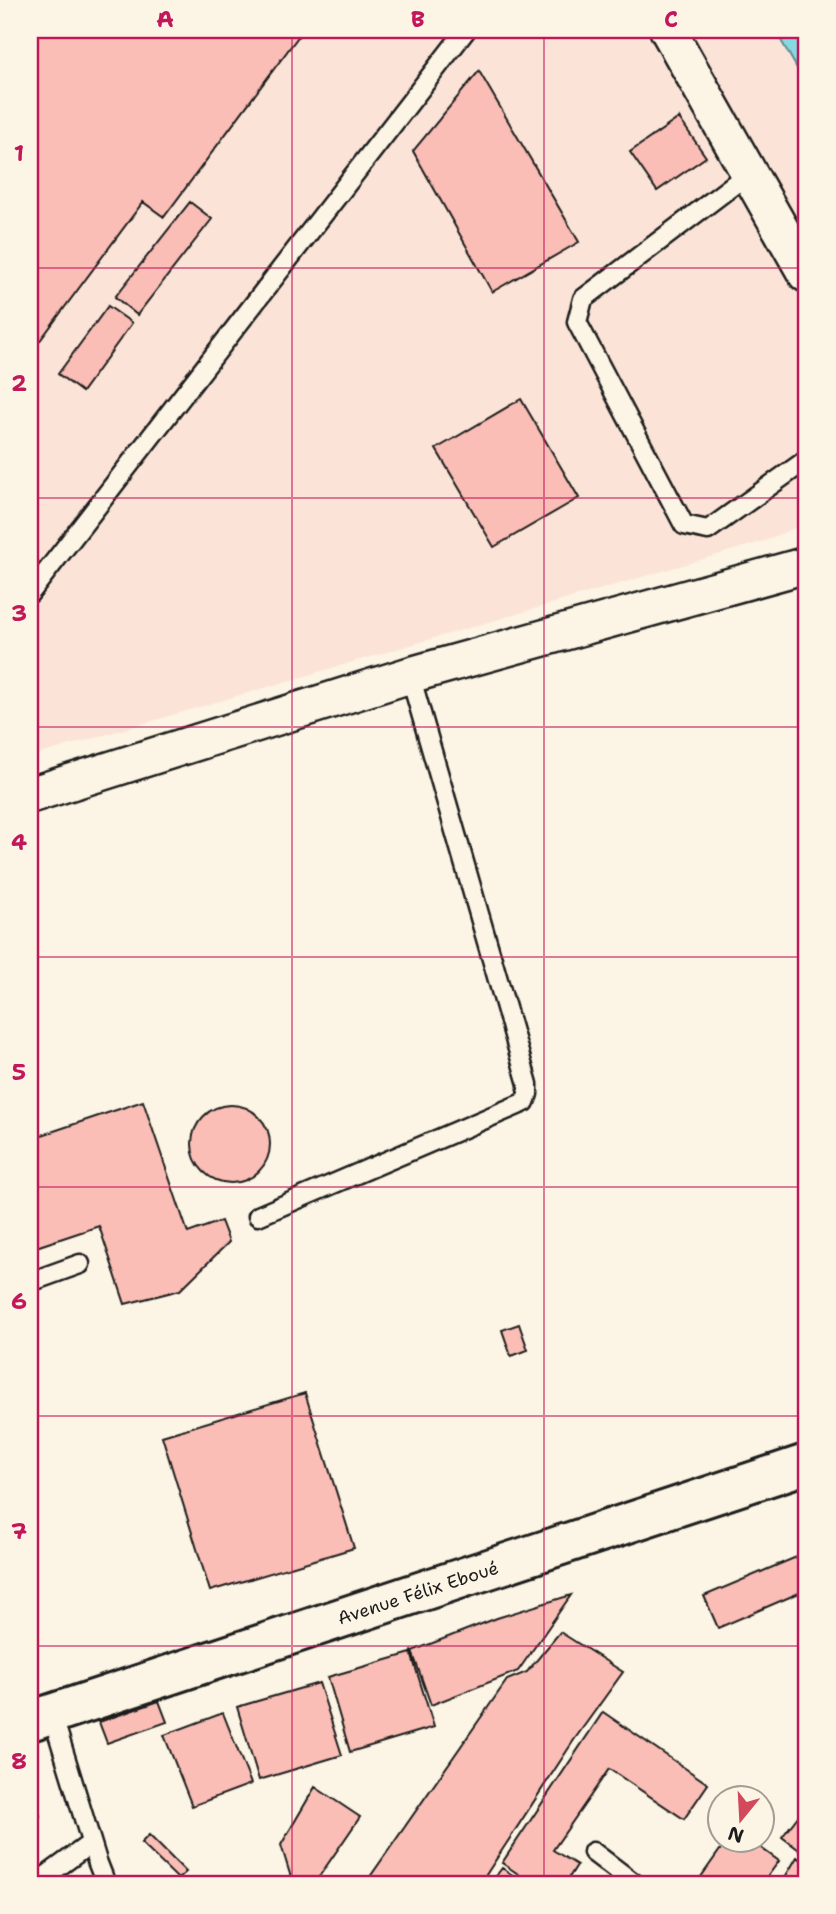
<svg xmlns="http://www.w3.org/2000/svg" width="836" height="1914" font-family="'Shantell Sans',sans-serif">
	<style>
		.built { fill: #fbe4d7 }
		.water { fill: #88d9e1; stroke: #5d8d92; stroke-width: 2 }
		.building { fill: #fabeb6; stroke: #1c1c1c; stroke-width: 2 }
		.lines { fill: none; stroke-linecap: round; stroke-linejoin: round }
		.service-casing { stroke: #1c1c1c; stroke-width: 23 }
		.minor-casing { stroke: #1c1c1c; stroke-width: 40 }
		.tertiary-casing { stroke: #1c1c1c; stroke-width: 44 }
		.service { stroke: #fcf5e5; stroke-width: 18 }
		.minor { stroke: #fcf5e5; stroke-width: 35 }
		.tertiary { stroke: #fcf5e5; stroke-width: 38 }
		.grid { fill: none; stroke: #c2185b; stroke-width: 2; stroke-opacity: 0.55 }
		.labels { text-anchor: middle; dominant-baseline: central; stroke-width: 5; stroke-linejoin: round; paint-order: stroke }
		.street-label { font-size: 18px; fill: #1c1c1c; stroke: #fcf5e5 }
		.neatline { fill: none; stroke: #c2185b; stroke-width: 2.5 }
		.grid-label { font-size: 23px; text-anchor: middle; font-weight: bold; fill: #c2185b }
	</style>
	<rect width="100%" height="100%" fill="#fcf5e5"/>
	<filter id="ink" filterUnits="userSpaceOnUse"><feTurbulence type="fractalNoise" baseFrequency=".0143" numOctaves="2"/><feDisplacementMap in="SourceGraphic" scale="14" xChannelSelector="R" yChannelSelector="G"/><feConvolveMatrix kernelMatrix="1 2 1 2 8 2 1 2 1" color-interpolation-filters="sRGB"/></filter>
	<g filter="url(#ink)">
		<path class="built" d="M 30,30 L 806,30 L 806,523 L 765,541 L 30,757 Z"/>
		<path class="water" d="M 775,30 L 806,30 L 806,84 Z"/>
		<path class="building" d="M 30,30 L 303,30 L 164,217 L 143,202 L 30,354 Z
			M 479,71 L 579,242 L 492,292 L 413,151 Z
			M 679,118 L 706,157 L 657,191 L 630,152 Z
			M 190,202 L 212,219 L 137,315 L 115,297 Z
			M 108,306 L 132,323 L 82,392 L 58,374 Z
			M 521,399 L 579,498 L 494,547 L 436,449 Z
			M 143,1101 L 188,1233 L 221,1221 L 229,1242 L 180,1290 L 125,1304 L 99,1226 L 30,1249 L 30,1139 Z
			M192 1144a39 39 0 1 1 78 0a39 39 0 1 1-78 0Z
			M 519,1324 L 528,1350 L 511,1356 L 502,1330 Z
			M 305,1393 L 354,1548 L 210,1591 L 162,1436 Z
			M 806,1553 L 806,1590 L 718,1628 L 704,1596 Z
			M 571,1595 L 518,1671 L 431,1705 L 412,1651 L 497,1618 Z
			M 560,1632 L 623,1672 L 574,1740 L 480,1884 L 365,1884 L 507,1680 L 527,1672 Z
			M 411,1653 L 434,1727 L 350,1752 L 328,1677 Z
			M 319,1683 L 342,1755 L 259,1780 L 237,1707 Z
			M 159,1701 L 167,1722 L 107,1743 L 99,1722 Z
			M 603,1712 L 708,1784 L 684,1819 L 609,1769 L 553,1850 L 577,1865 L 565,1884 L 533,1884 L 502,1863 Z
			M 223,1713 L 251,1784 L 192,1806 L 164,1735 Z
			M 315,1787 L 360,1817 L 314,1884 L 293,1884 L 281,1845 Z
			M 30,1790 L 40,1816 L 30,1820 Z
			M 806,1806 L 806,1855 L 782,1837 Z
			M 149,1835 L 186,1872 L 178,1879 L 141,1843 Z
			M 727,1840 L 750,1840 L 779,1861 L 762,1884 L 696,1884 Z
			M 797,1857 L 806,1863 L 806,1878 L 803,1884 L 781,1884 Z
			M 502,1868 L 526,1884 L 490,1884 Z"/>
		<g class="lines">
			<defs>
				<path id="service" d="M 749,173 L 583,299 L 577,322 L 684,525 L 708,530 L 806,460
					M 30,593 L 466,30
					M 258,1216 L 525,1102 L 528,1094 L 528,1084 L 410,675
					M 30,1282 L 80,1264
					M 52,1714 L 97,1861 L 106,1884
					M 593,1852 L 635,1884
					M 35,1884 L 91,1843"/>
				<path id="minor" d="M 668,30 L 806,274
					M 30,795 L 410,675 L 806,565"/>
				<path id="tertiary" d="M 30,1721 L 806,1464"/>
			</defs>
			<use href="#service" class="service-casing"/>
			<use href="#minor" class="minor-casing"/>
			<use href="#tertiary" class="tertiary-casing"/>
			<use href="#service" class="service"/>
			<use href="#minor" class="minor"/>
			<use href="#tertiary" class="tertiary"/>
		</g>
	</g>
	<path class="grid" d="M 292,30 L 292,1884M 544,30 L 544,1884M 30,268 L 806,268M 30,498 L 806,498M 30,727 L 806,727M 30,957 L 806,957M 30,1187 L 806,1187M 30,1416 L 806,1416M 30,1646 L 806,1646"/>
	<g class="labels">
		<g class="street-label">
			<text transform="translate(418 1593) rotate(-18)">Avenue Félix Eboué</text>
		</g>
	</g>
	<rect width="836" height="1914" fill="none" stroke="#fcf5e5" stroke-width="77"/>
	<g transform="translate(741 1819) rotate(198)"><circle r="33" fill="#fcf5e5" stroke="#a29e95" stroke-width="2"/>
	<path d="M0-5L12 26L0 18L-12 26Z" fill="#d1495b"/>
	<text y="-10" font-size="19" font-weight="bold" text-anchor="middle" fill="#1c1c1c">N</text>
	</g>
	<rect x="38" y="38" width="760" height="1838" class="neatline"/>
	<g class="grid-label">
		<text x="165" y="27">A</text>
		<text x="418" y="27">B</text>
		<text x="671" y="27">C</text>
		<text x="19" y="161">1</text>
		<text x="19" y="391">2</text>
		<text x="19" y="621">3</text>
		<text x="19" y="850">4</text>
		<text x="19" y="1080">5</text>
		<text x="19" y="1309">6</text>
		<text x="19" y="1539">7</text>
		<text x="19" y="1769">8</text>
	</g>
</svg>
